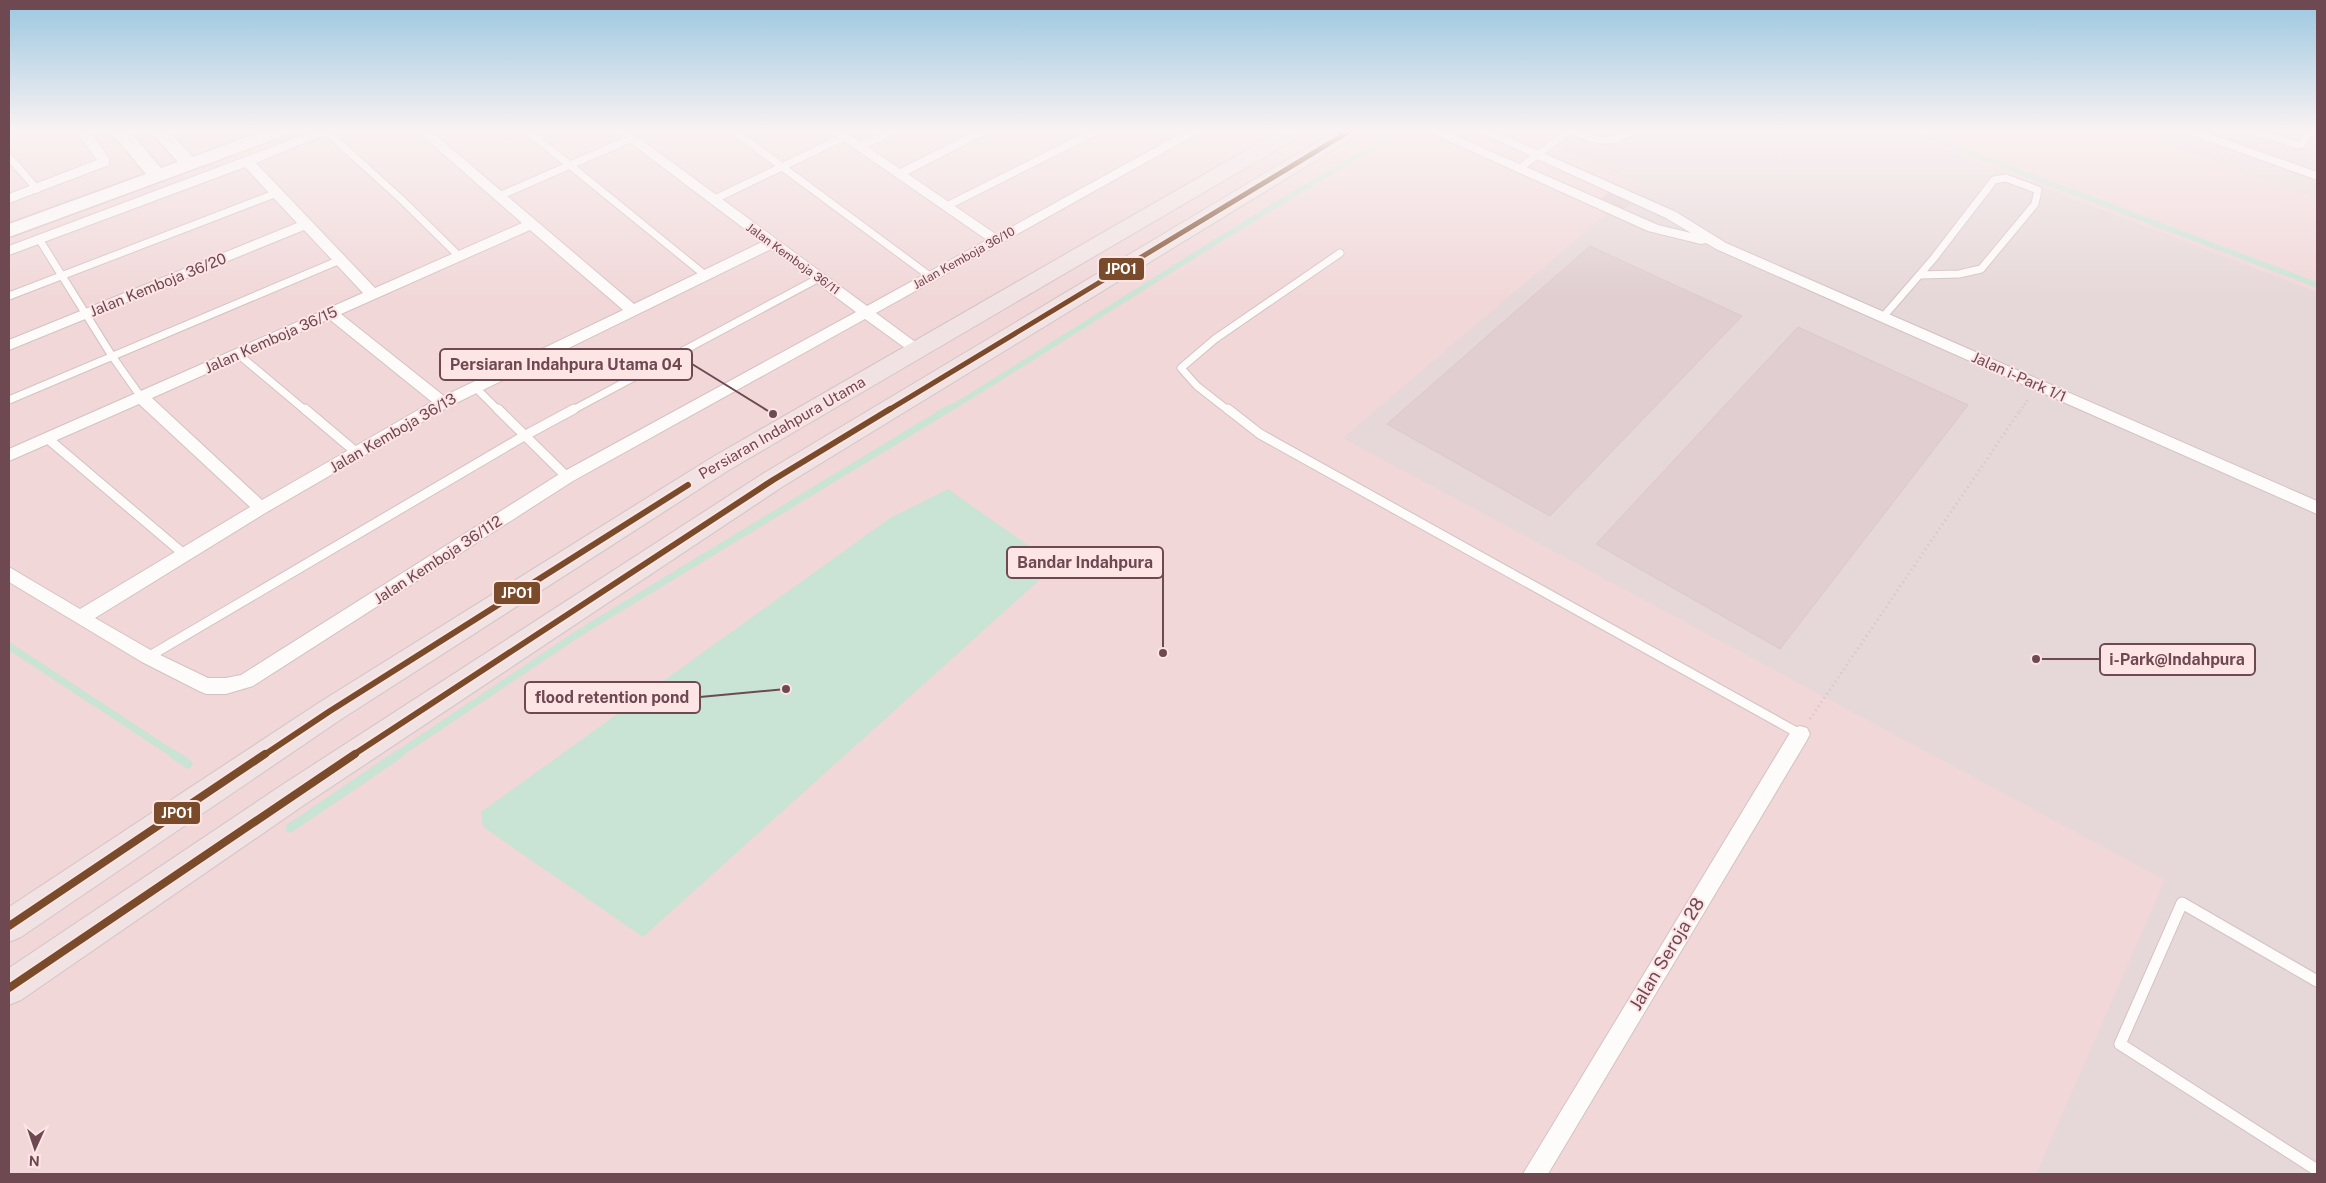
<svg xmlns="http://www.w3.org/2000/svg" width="2326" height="1183" font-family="'Public Sans',sans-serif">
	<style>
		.residential { fill: #f1d7d8 }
		.industrial { fill: #e6d7d8 }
		.water { fill: #c9e3d5 }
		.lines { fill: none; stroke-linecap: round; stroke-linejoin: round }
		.stream-far2 { stroke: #c9e3d5; stroke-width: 5.5 }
		.stream-far1 { stroke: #c9e3d5; stroke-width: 7 }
		.stream { stroke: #c9e3d5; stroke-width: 9 }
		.building { fill: #e0ced0; stroke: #ddc8cb }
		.lane-far2-casing { stroke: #d3c2c3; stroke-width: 9 }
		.lane-far1-casing { stroke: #d3c2c3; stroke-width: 11 }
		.lane-casing { stroke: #d3c2c3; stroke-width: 13 }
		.street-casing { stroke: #d3c2c3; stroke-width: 2 }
		.secondary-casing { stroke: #d4c2c4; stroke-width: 3 }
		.primary-casing { stroke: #d3c3c6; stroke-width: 2 }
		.path-far1 { stroke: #d3c5c9; stroke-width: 2.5; stroke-dasharray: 1 3; stroke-linecap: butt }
		.path { stroke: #d3c5c9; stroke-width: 3; stroke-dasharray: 1 4; stroke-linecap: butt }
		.lane-far2 { stroke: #fefbfb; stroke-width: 7 }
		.lane-far1 { stroke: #fefbfb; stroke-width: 9 }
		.lane { stroke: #fefbfb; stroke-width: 11 }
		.street { fill: #fefbfb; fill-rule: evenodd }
		.secondary { fill: #fefbfb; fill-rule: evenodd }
		.primary { fill: #f1e3e3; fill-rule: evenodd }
		.bus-1-far2-casing { stroke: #fee5e5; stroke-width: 8 }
		.bus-1-far1-casing { stroke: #fee5e5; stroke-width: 10 }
		.bus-1-casing { stroke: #fee5e5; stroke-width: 11 }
		.bus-1-far2 { stroke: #7a4b2a; stroke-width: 5 }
		.bus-1-far1 { stroke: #7a4b2a; stroke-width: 6 }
		.bus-1 { stroke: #7a4b2a; stroke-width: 8 }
		.labels { text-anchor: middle; stroke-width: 4; stroke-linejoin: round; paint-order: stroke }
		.far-street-label { font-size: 12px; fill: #6f4952; stroke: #fee5e5 }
		.street-label { font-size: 15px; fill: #6f4952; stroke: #fee5e5 }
		.near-street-label { font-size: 18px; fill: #6f4952; stroke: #fee5e5 }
		.leader { fill: none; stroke: #6f4952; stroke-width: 2 }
		.callout-dot { fill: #6f4952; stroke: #fee5e5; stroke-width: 2 }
		.callout { fill: #fee5e5; stroke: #6f4952; stroke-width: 2 }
		.callout-label { font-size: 16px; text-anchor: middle; font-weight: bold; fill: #6f4952 }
		.line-badge { stroke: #fee5e5; stroke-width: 2 }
		.badge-label { font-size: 14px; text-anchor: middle; font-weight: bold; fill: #fff }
	</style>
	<rect width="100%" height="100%" fill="#f5e5e5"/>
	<!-- residential -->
	<polygon class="residential" points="2317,132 2317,1174 9,1174 9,133"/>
	<!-- industrial -->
	<g class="industrial">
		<polygon points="1525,132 1898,132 2317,292 2317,1174 2036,1174 2165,880 1343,438 1641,184"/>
		<polygon points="2131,132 2317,132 2317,198"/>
	</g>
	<!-- water -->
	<polygon class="water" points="948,489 1056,565 643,937 483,827 481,812 890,518"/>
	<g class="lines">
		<!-- stream-far2 -->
		<g class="stream-far2">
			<polyline points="1915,132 2317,285"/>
			<path d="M946 411C1092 322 1234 226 1383 142"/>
		</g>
		<!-- stream-far1 -->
		<g class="stream-far1">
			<polyline points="9,646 175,755"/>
			<polyline points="397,755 579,633 948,409"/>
		</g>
		<!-- stream -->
		<g class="stream">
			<polyline points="173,754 188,764"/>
			<polyline points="290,828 399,754"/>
		</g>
	</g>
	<!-- building -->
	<g class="building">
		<polygon points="1608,193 1630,203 1624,208 1602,198"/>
		<polygon points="1590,246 1742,316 1550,516 1387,424"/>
		<polygon points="1798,327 1968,405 1780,649 1596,544"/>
	</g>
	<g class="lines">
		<defs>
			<g id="lane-far2">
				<polyline points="327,132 401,199 460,257"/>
				<polyline points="529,132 705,275"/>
				<polyline points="735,132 931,277"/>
				<path d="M1576 132C1595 141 1611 145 1630 132"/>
				<polyline points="2257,132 2298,145 2302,144 2309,132"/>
				<polyline points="859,147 890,132"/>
				<polyline points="9,157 37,189"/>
				<polyline points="1519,169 1567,132"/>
				<polyline points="499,196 630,139"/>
				<polyline points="713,200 844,137"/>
				<polyline points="947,206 1094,132"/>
				<polyline points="39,239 112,356 141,397"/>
				<polyline points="9,296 277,193"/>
				<polyline points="1883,317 1934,258 1994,180 2006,178 2038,190 2035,204 1981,269 1959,274 1920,275"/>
				<polyline points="238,354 306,411"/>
				<polyline points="475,387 499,411"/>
				<polyline points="9,400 340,260"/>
				<polyline points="571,411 819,278"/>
				<polyline points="1229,411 1197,386 1181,368 1215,339 1340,253"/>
			</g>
			<g id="lane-far1">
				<polyline points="305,409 357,453"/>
				<polyline points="498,409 567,477"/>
				<polyline points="1228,409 1260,434 1800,734"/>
				<polyline points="47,438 185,555"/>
				<polyline points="148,657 524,436 574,409"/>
			</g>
			<polyline id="lane" points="2317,981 2182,903 2120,1044 2317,1170"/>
			<g id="street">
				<polygon points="77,132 90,132 109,158 109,165 9,203 9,194 97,160"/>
				<path d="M312 132H331L256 163 375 288 522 223 418 132H432L634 304 762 242 616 132H631L867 306 987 240 831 132H846L900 169 973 132H990L908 174 997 235 1184 132H1200L876 313 922 347 924 350 922 353H912L865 319 573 481 253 686 226 694H206L199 691 142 662 9 582V567L80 609 250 507 139 404 9 461V449L363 293 304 230 9 350V340L297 223 245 167 9 255V246ZM530 230 623 310 444 396 341 314ZM771 249 856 312 561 473 241 675 226 678H208L154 652 95 618 267 512 448 407ZM329 319 432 402 262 500 152 398Z"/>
				<polygon points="1429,132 1447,132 1658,225 1691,233 1666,218 1479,132 1496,132 1676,212 1726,243 2317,501 2317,514 1716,249 1706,243 1701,244 1648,231"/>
				<polygon points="2184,132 2204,132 2317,172 2317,180"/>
				<polygon points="1800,726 1807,728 1810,734 1807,740 1548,1174 1523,1174 1793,728"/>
			</g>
			<polygon id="secondary" points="111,132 130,132 161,168 178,162 151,132 170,132 193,157 259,132 286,132 283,136 9,237 9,224 146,174"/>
			<g id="primary">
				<polygon points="1278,132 1302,132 1300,136 729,470 340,720 21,937 9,942 9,907 320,702 711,458"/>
				<polygon points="1334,132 1358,132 1356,136 782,487 304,805 21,1000 9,1005 9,968 282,785 764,473"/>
			</g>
		</defs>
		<!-- lane-far2 casing -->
		<use href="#lane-far2" class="lane-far2-casing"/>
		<!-- lane-far1 casing -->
		<use href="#lane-far1" class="lane-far1-casing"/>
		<!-- lane casing -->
		<use href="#lane" class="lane-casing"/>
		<!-- street casing -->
		<use href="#street" class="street-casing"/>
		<!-- secondary casing -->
		<use href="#secondary" class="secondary-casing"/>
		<!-- primary casing -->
		<use href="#primary" class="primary-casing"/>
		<!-- path-far1 -->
		<polyline class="path-far1" points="2020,411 2029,398"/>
		<!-- path -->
		<polyline class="path" points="1810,719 2021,409"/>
		<!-- lane-far2 -->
		<use href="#lane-far2" class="lane-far2"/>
		<!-- lane-far1 -->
		<use href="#lane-far1" class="lane-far1"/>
		<!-- lane -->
		<use href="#lane" class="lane"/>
		<!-- street -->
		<use href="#street" class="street"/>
		<!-- secondary -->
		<use href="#secondary" class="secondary"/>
		<!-- primary -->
		<use href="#primary" class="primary"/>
		<defs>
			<polyline id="bus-1-far2" points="887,411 1348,132"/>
			<g id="bus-1-far1">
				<polyline points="264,755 330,711 688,485"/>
				<polyline points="353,755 773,480 890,409"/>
			</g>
			<g id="bus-1">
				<polyline points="9,926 265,754"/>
				<polyline points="9,988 355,754"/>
			</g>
		</defs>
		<!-- bus-1-far2 casing -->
		<use href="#bus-1-far2" class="bus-1-far2-casing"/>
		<!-- bus-1-far1 casing -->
		<use href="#bus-1-far1" class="bus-1-far1-casing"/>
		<!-- bus-1 casing -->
		<use href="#bus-1" class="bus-1-casing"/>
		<!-- bus-1-far2 -->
		<use href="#bus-1-far2" class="bus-1-far2"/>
		<!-- bus-1-far1 -->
		<use href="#bus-1-far1" class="bus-1-far1"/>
		<!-- bus-1 -->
		<use href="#bus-1" class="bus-1"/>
	</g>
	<!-- sky -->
	<linearGradient id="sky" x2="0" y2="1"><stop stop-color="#9bc7e0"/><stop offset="0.44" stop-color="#faf3f3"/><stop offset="1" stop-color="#faf3f3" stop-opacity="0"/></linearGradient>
	<rect width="2326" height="298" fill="url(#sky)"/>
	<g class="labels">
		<!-- far-street labels -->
		<g class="far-street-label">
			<text transform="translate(964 258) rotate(-29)" y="4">Jalan Kemboja 36/10</text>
			<text transform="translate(793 259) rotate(36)" y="4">Jalan Kemboja 36/11</text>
		</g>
		<!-- street labels -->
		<g class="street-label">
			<text transform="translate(158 285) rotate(-22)" y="5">Jalan Kemboja 36/20</text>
			<text transform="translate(271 340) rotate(-24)" y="5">Jalan Kemboja 36/15</text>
			<text transform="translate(2019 377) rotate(24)" y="5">Jalan i-Park 1/1</text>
			<text transform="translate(782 428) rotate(-30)" y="5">Persiaran Indahpura Utama</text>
			<text transform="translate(393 433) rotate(-30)" y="5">Jalan Kemboja 36/13</text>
			<text transform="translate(438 560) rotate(-33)" y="5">Jalan Kemboja 36/112</text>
		</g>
		<!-- near-street labels -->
		<g class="near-street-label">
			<text transform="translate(1667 954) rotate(-59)" y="6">Jalan Seroja 28</text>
		</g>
	</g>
	<!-- callouts -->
	<path class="leader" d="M773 414L692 364M1163 653L1163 563M2036 659L2100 659M786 689L700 697"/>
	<g class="callout-dot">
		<circle cx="773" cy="414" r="5"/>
		<circle cx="1163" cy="653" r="5"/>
		<circle cx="2036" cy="659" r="5"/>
		<circle cx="786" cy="689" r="5"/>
	</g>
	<g class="callout">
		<rect x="440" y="349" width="252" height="31" rx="5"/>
		<rect x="1007" y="547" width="156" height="31" rx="5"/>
		<rect x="2100" y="644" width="155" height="31" rx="5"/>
		<rect x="525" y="682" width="175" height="31" rx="5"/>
	</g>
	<g class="callout-label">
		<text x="566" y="370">Persiaran Indahpura Utama 04</text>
		<text x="1085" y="568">Bandar Indahpura</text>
		<text x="2177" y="665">i-Park@Indahpura</text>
		<text x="612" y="703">flood retention pond</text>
	</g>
	<g class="line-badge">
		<rect x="1098" y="257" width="47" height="24" rx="5" fill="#7a4b2a"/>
		<rect x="493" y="581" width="48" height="24" rx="5" fill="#7a4b2a"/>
		<rect x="153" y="801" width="48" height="24" rx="5" fill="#7a4b2a"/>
	</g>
	<g class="badge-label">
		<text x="1121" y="274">JPO1</text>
		<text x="517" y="598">JPO1</text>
		<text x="177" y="818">JPO1</text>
	</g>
	<!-- border -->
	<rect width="2326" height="1183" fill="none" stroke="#6f4952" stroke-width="20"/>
	<!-- north arrow -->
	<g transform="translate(35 1148) rotate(183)" stroke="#fee5e5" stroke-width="4" paint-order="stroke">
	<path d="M0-4L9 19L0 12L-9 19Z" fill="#6f4952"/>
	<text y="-8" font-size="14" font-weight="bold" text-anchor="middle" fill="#6f4952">N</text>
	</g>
</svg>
